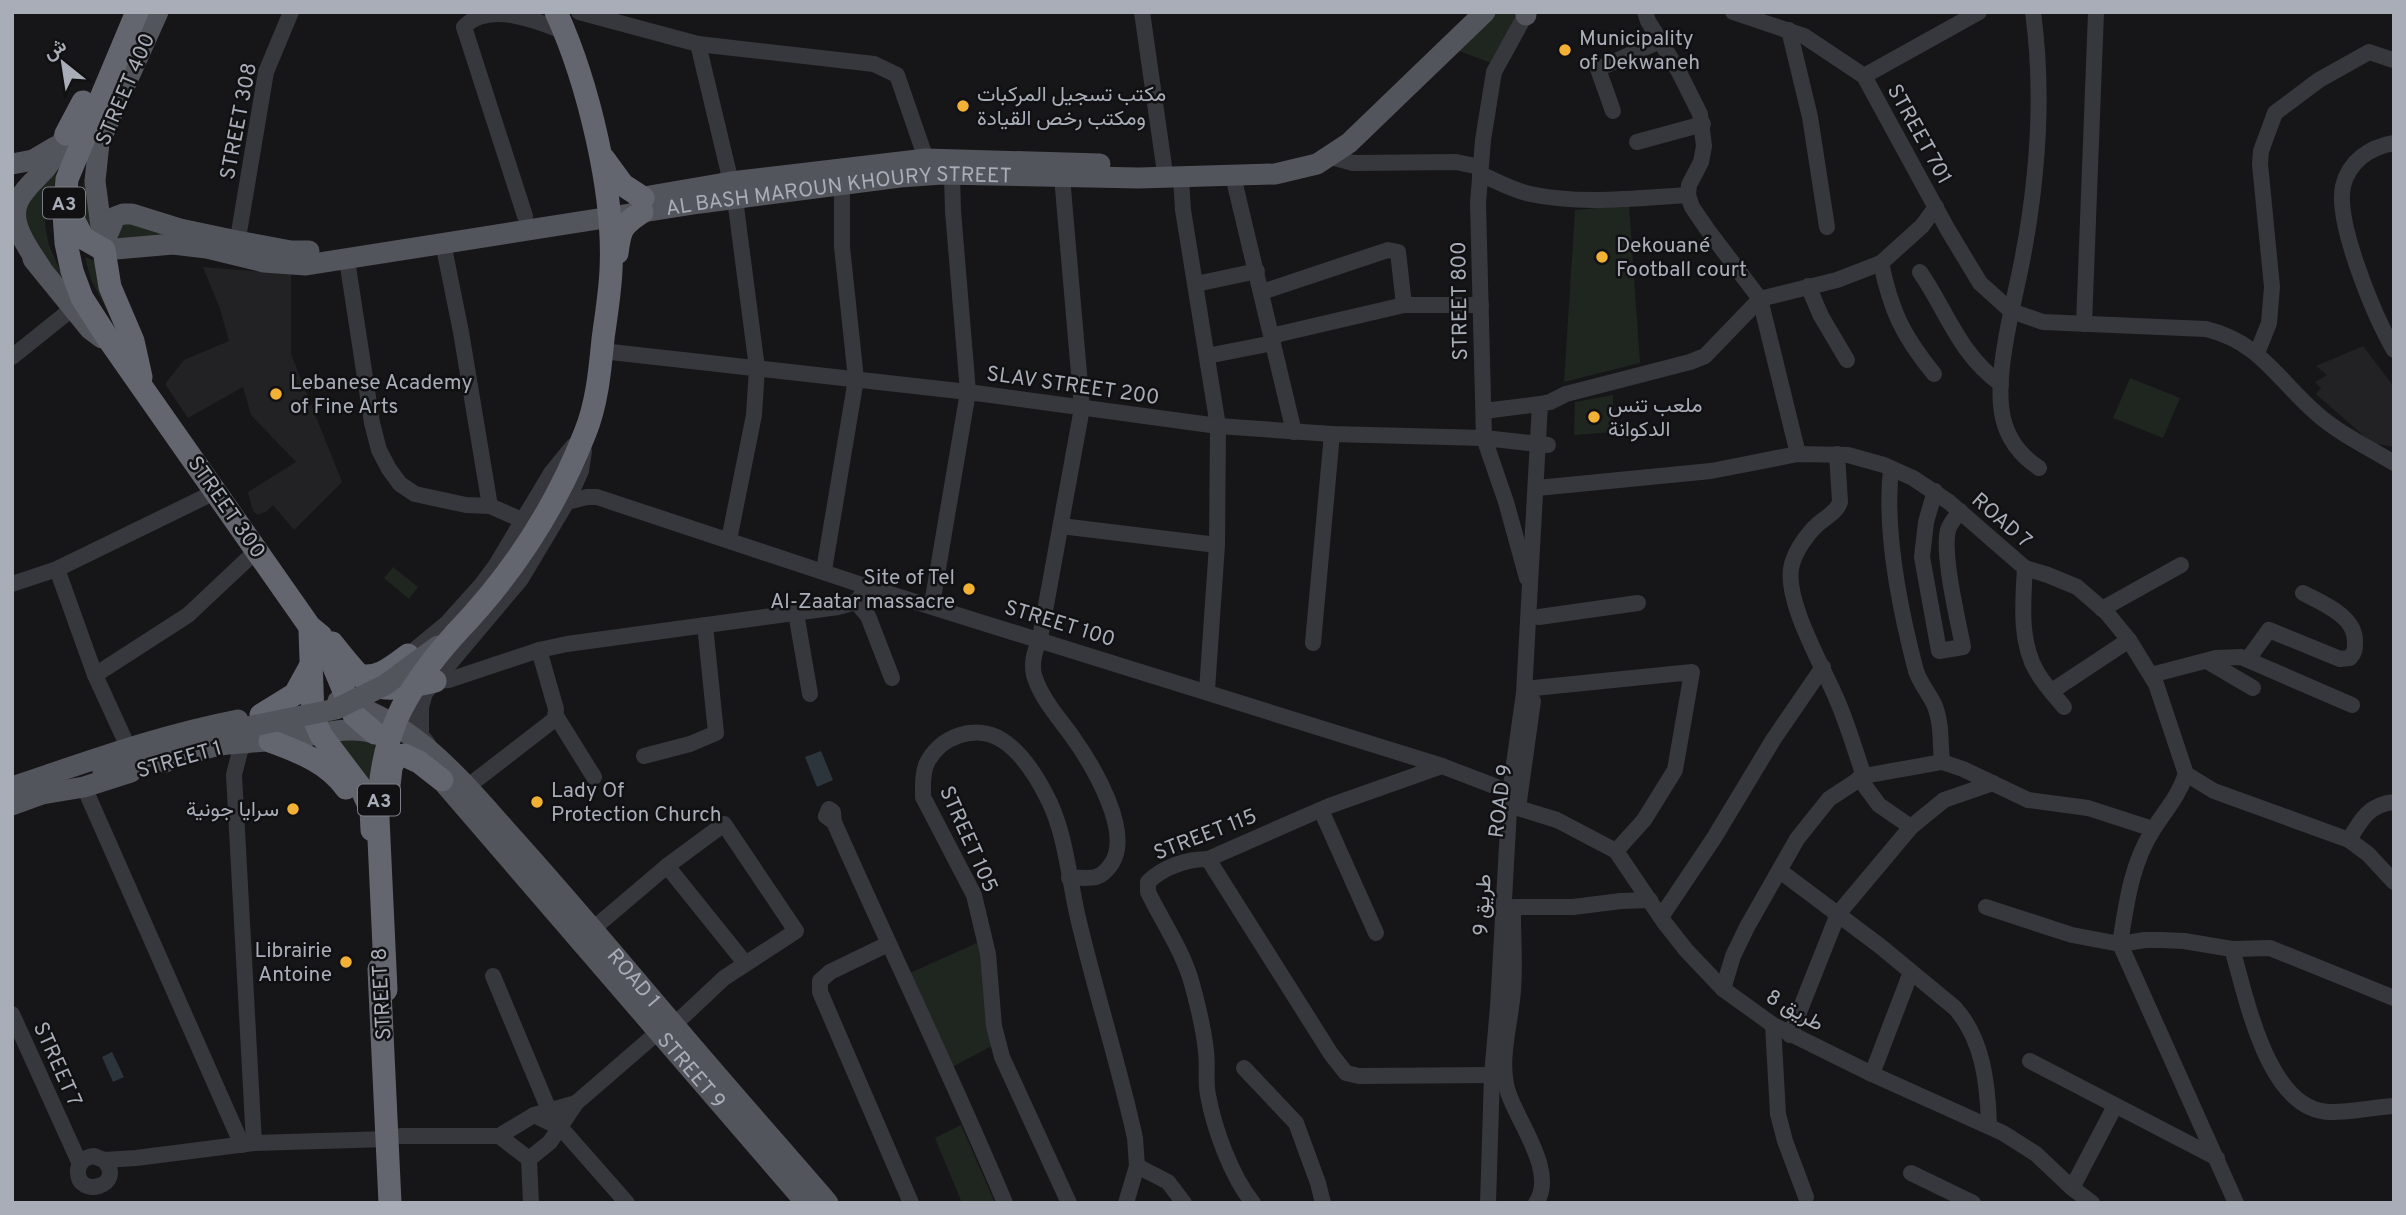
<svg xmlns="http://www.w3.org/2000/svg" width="2406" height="1215" font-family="Overpass,Vazirmatn,sans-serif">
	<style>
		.built { fill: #222225 }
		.green { fill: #1e261f }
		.water { fill: #2c353c }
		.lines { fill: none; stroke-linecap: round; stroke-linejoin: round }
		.minor { stroke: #37383d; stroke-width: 16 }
		.major { stroke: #53555c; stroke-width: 21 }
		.highway { stroke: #63666e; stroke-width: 23 }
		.major-bridge { stroke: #53555c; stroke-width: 21 }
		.highway-bridge { stroke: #63666e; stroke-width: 23 }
		.poi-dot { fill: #f2b134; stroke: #111113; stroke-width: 2.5 }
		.labels { text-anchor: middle; stroke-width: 5; stroke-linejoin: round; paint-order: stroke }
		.shield { fill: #111113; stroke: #7b7e86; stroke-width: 2 }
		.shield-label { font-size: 19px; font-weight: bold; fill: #a8adb8 }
		.poi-label { font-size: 21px; fill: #a8adb8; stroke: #111113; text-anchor: start }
		.street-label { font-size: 21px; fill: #a8adb8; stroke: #111113 }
	</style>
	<rect width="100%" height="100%" fill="#161618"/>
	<!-- built -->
	<g class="built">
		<polygon points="203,267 291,274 291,354 342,482 294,530 273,505 267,511 258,515 253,511 248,492 296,462 251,415 243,387 188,418 165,384 184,360 229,341 220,309"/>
		<polygon points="2363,346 2394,387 2394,447 2372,443 2316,394 2321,388 2315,382 2327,375 2316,366"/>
	</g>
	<!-- green -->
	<g class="green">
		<polygon points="1495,12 1519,12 1494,64 1459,51"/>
		<polygon points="93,150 98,245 79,216 82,189"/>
		<polygon points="57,163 51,213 45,221 46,231 49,245 74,303 27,234 23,202"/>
		<polygon points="1629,205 1640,363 1564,382 1575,210"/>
		<polygon points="120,221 214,246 117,239"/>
		<polygon points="85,257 100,263 109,314 91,280"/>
		<polygon points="2130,378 2180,398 2163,438 2113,418"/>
		<polygon points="1613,395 1614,432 1574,435 1575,402"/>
		<polygon points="393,567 418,587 409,599 384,578"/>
		<polygon points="349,736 385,746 377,781 363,786 331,737"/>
		<polygon points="979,942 992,1046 952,1067 910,973"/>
		<polygon points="961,1125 995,1203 962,1203 935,1138"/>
	</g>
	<!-- water -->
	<g class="water">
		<polygon points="821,751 833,780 817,787 805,757"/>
		<polygon points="112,1052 124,1077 113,1082 102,1057"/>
	</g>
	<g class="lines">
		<!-- minor -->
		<g class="minor">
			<polyline points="579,12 698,44 874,64 897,75 926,159"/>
			<polyline points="1142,12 1164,166"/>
			<polyline points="1645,12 1648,21 1679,72 1700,114 1704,146 1701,162 1689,185 1688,195 1692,207 1707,229 1760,299 1798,454"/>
			<path d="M1733 12 1804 36 1864 76 1948 230 1980 283 2011 311 2043 322 2206 329C2260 342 2277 379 2316 413 2338 433 2368 447 2394 463"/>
			<path d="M2033 12C2044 93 2038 176 2023 256 2015 300 1993 375 2003 418 2008 440 2021 456 2039 468"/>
			<polyline points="1789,30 1810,117 1827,227"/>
			<polyline points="698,44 735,199 757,368 754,415 729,540"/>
			<polyline points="1864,76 1979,12"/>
			<polyline points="1613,111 1598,69 1660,41"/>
			<polyline points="1637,142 1703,124"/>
			<path d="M2394 143C2370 147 2349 161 2343 186 2335 223 2375 317 2394 350"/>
			<polyline points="1331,157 1353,163 1456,162 1480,167"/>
			<path d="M1480 174C1497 181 1512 190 1530 194 1581 205 1637 198 1688 195"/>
			<polyline points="1233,176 1294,432"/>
			<path d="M1062 177 1082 408 1040 638C1035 651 1031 662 1034 675 1041 699 1060 719 1074 739 1093 766 1132 831 1112 863 1108 869 1103 875 1096 877 1088 879 1077 877 1069 878"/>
			<polyline points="1181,178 1183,210 1218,426 1217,545 1207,690"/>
			<path d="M525 216 464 27C488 1 536 20 565 32"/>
			<polyline points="443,243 461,332 490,506"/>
			<polyline points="236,250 266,72 291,12"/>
			<polyline points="347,260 372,423 379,450 389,469 400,484 415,494 466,505 490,506 522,520"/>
			<path d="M1881 263C1891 311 1903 336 1934 374"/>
			<path d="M1920 272C1948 313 1959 354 2001 384"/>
			<polyline points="1196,284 1257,271"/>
			<polyline points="1808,286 1821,316 1847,360"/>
			<polyline points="1262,292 1388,250 1398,252 1404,305"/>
			<polyline points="2084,324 2096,12"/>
			<polyline points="1271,336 1404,305 1481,305"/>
			<polyline points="602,351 968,392 1218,426 1332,434 1484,438 1548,445"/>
			<polyline points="2257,353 2269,323 2272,287 2260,164 2261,151 2275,113 2319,80 2369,52 2393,60"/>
			<polyline points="1207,356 1273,343"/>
			<polyline points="12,357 73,308"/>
			<polyline points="1484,411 1540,404"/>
			<path d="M1837 454 1840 502C1837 512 1826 517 1818 524 1807 534 1796 550 1792 564 1782 598 1824 668 1837 700 1848 725 1855 751 1864 776"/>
			<path d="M1891 469C1884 531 1900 610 1916 671 1920 683 1928 692 1934 704 1942 722 1940 743 1942 762"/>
			<polyline points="1537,488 1711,471 1798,454 1848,455 1884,465 1913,478 1949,502 2025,568 2048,575 2077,587 2106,612 2129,640 2156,684 2186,774 2214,791 2349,840 2368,854 2394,882"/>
			<path d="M1935 491 1926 522 1922 557 1939 651 1963 647C1958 620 1942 555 1948 530 1950 523 1956 517 1960 511"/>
			<polyline points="567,502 587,497 597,497 868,587 1442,766 1510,792"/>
			<polyline points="1061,526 1217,545"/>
			<path d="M2025 568C2023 602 2019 642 2037 672 2044 684 2055 696 2064 707"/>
			<polyline points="57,569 95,675 128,747"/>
			<polyline points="824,570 856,379 842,247 842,184"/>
			<polyline points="1527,578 1506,502 1484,438 1478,203 1483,140 1494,72 1527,12"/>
			<polyline points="12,584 57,569 217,491"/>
			<polyline points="856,602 868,616 892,678"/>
			<polyline points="932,604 968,392 953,211 952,174"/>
			<polyline points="2102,609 2181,565"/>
			<polyline points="796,613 810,694"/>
			<polyline points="1539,617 1638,603"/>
			<polyline points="1313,643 1332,434"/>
			<polyline points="406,657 446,624 482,584 496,565 551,473 573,446"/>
			<path d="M2248 659 2269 630 2340 659 2350 658C2355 652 2355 649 2355 642 2356 616 2322 603 2303 593"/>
			<polyline points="2207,661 2253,688"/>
			<polyline points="95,675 188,615 257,550"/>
			<polyline points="2151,675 2216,658 2241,657 2352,705"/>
			<polyline points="435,681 449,680 539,650 567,644 838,607 856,602 868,587"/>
			<polyline points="1534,688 1692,672 1675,770 1644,820 1616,851"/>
			<polyline points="2052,691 2129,640"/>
			<polyline points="401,701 413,724 428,744"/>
			<polyline points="556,716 594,777"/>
			<polyline points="421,733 421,707 425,693 521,579 567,502 581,471 584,451"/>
			<polyline points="246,744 240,751 234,775 254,1143"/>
			<polyline points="644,756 690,744 716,733 705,625"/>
			<polyline points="1859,778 1879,805 1911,827"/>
			<polyline points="84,787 242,1145"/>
			<polyline points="467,787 555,719 556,709 539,650"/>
			<polyline points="1519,801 1533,701"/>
			<polyline points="1518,808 1557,820 1616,851 1664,922 1686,950 1723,989 1773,1025 1872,1074 2003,1133 2036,1154 2072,1188 2092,1203"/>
			<polyline points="1321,810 1376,933"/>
			<path d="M834 822 826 816 829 809 833 812 834 822C890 949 951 1074 1005 1203"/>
			<path d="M2349 840C2360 821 2369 804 2394 802"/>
			<polyline points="1208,859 1331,1054 1346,1073 1359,1076 1492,1075"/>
			<polyline points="667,866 745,963"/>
			<path d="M1780 871 1880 946 1955 1008C1983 1039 1988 1085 1989 1126"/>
			<polyline points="1513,907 1573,907 1621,901 1650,900"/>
			<polyline points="1986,907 2072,935 2120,944 2145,940 2161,940 2184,941 2232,949 2270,948 2394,998"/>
			<path d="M1513 914C1513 939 1515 965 1513 990 1511 1022 1498 1060 1508 1092 1518 1123 1557 1172 1536 1203"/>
			<polyline points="1661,917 1714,838 1773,740 1823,667"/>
			<polyline points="594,928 667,866 724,824 796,931 724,978 674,1025"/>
			<polyline points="888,944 830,972 820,981 820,992 911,1203"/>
			<polyline points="2120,944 2236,1203"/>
			<path d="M2120 944C2126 906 2131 864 2153 830 2166 809 2177 799 2186 774"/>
			<path d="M2232 949C2246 995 2267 1110 2329 1112 2350 1113 2373 1107 2394 1106"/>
			<polyline points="493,976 549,1110"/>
			<polyline points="1723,989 1733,956 1747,927 1797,839 1829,799 1864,776 1942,762 1963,769 2028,800 2088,808 2153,829"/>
			<polyline points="12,1014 80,1164"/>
			<polyline points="1773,1025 1778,1114 1785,1141 1806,1197"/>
			<polyline points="1790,1035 1838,914 1911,827 1944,800 1993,783"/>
			<polyline points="2030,1061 2217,1158"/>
			<polyline points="1244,1068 1296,1123 1318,1183 1323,1203"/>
			<polyline points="1872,1074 1911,972"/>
			<polyline points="534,1115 561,1128 627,1203"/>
			<polyline points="401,1136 499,1136 534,1115 576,1103"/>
			<polyline points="499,1136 529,1159 550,1142 576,1103 657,1033"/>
			<polyline points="529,1159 531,1203"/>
			<path d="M104 1160C127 1186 76 1200 78 1170 79 1161 86 1157 94 1156L104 1160 136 1158 254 1143 388 1139"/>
			<polyline points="1137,1166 1168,1182 1184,1203"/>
			<polyline points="1911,1173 1973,1203"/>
			<polyline points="2072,1188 2115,1106"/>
			<path d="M1069 1203 1002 1057 994 1026 988 954 974 895 923 797C923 786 922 776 926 765 938 737 975 723 1002 740 1024 754 1039 780 1050 803 1067 840 1069 882 1079 922 1096 994 1119 1065 1135 1138L1137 1166 1126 1203"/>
			<path d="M1253 1203C1231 1176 1214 1128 1208 1095 1205 1080 1208 1066 1206 1052 1204 1029 1198 1006 1192 984 1183 951 1163 923 1148 892V882C1163 867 1187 859 1208 859L1329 806 1442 766"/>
			<polyline points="1488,1203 1492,1075 1498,1007 1510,792 1524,693 1540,404 1550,402 1566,394 1690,362 1705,356 1760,299 1837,280 1881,263 1922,226 1936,207"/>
		</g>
		<!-- major -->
		<g class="major">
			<path id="s1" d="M158 12 99 143 95 181 104 250 173 244 207 248 264 262 306 265 700 203 900 177 942 174 1139 178 1275 174 1317 164 1349 143 1485 12"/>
			<polyline points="1526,15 1526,12"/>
			<polyline points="12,164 33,160 55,147"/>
			<polyline points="638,198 731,182 926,159 1100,164"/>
			<polyline points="104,243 115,217 123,214 132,214 180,229 237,241 291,251 309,251"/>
			<polyline points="33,259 90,329 102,338"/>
			<path d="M41 268C34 257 26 246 21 235 5 202 27 189 46 168 54 158 60 147 66 134"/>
			<path id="s2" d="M338 701C418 720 469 790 522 848 574 906 624 966 675 1026 725 1085 777 1144 828 1203"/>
			<path d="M165 762C185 755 207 746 228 744 250 742 272 741 294 738 323 734 351 724 380 735"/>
			<path id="s3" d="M437 775 806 1203"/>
			<path d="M12 787C87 762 160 735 238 720"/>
			<polyline points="42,794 84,787 131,772"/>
			<polyline points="12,805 56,789"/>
		</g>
		<!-- highway -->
		<g class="highway">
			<polyline points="137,12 67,179 64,214 66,243 72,271 82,298 109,340 310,627 321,636 354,715 375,733"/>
			<polyline points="66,134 83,102"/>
			<polyline points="604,159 623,185 643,198"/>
			<polyline points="68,209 83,238 104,250 110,287 133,341 141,377"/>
			<path d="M617 253C620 229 622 225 642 212"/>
			<polyline points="310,630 313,717 321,735 361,788 371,810 372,830"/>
			<path d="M456 633C511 576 556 507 585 433 597 404 600 370 603 339 606 316 610 293 611 270 615 193 588 82 556 12"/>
			<path d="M332 643C371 692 373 695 435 681"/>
			<path d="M358 675C378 680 393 666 408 655"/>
			<polyline points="261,715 295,694 311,665"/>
			<path d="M270 741C299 752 328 762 346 788"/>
			<polyline points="389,786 391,768 395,758 404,755 419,762 442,780"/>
			<polyline points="379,969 390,1203"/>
		</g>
		<!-- major-bridge -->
		<polyline class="major-bridge" points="103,771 223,732 336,709 385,685 438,646"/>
		<!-- highway-bridge -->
		<path class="highway-bridge" d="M386 990 378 818C380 736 402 693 456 633"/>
	</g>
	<!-- markers -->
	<g class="poi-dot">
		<circle cx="1565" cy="50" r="7"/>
		<circle cx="963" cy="106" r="7"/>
		<circle cx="1602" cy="257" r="7"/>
		<circle cx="276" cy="394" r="7"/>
		<circle cx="1594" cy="417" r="7"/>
		<circle cx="969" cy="589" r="7"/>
		<circle cx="537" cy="802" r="7"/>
		<circle cx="293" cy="809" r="7"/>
		<circle cx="346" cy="962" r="7"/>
	</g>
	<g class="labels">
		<!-- shield labels -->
		<g class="shield">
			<rect x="43" y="187.5" width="42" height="31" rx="5"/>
			<rect x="358" y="784.5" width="42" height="31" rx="5"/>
		</g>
		<g class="shield-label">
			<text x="64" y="210">A3</text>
			<text x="379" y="807">A3</text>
		</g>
		<!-- poi labels -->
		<g class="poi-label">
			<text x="1579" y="45">Municipality<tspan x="1579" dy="24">of Dekwaneh</tspan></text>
			<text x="977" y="101">مكتب تسجيل المركبات<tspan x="977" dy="24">ومكتب رخص القيادة</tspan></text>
			<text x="1616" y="252">Dekouané<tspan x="1616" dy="24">Football court</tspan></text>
			<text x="290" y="389">Lebanese Academy<tspan x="290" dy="24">of Fine Arts</tspan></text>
			<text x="1608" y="412">ملعب تنس<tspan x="1608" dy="24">الدكوانة</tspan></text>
			<text x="955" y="584" text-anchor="end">Site of Tel<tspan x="955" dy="24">Al-Zaatar massacre</tspan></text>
			<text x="551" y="797">Lady Of<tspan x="551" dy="24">Protection Church</tspan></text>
			<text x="279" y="816" text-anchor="end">سرايا جونية</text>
			<text x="332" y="957" text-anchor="end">Librairie<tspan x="332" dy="24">Antoine</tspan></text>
		</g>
		<!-- street labels -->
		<g class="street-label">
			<text transform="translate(125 89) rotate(-67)" y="7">STREET 400</text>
			<text transform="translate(238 121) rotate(-79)" y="7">STREET 308</text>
			<text transform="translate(1920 134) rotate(61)" y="7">STREET 701</text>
			<text dy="7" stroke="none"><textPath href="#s1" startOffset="994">AL BASH MAROUN KHOURY STREET</textPath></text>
			<text transform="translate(1459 301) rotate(-91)" y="7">STREET 800</text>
			<text transform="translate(1073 385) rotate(8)" y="7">SLAV STREET 200</text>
			<text transform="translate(227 507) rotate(55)" y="7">STREET 300</text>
			<text transform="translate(2002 520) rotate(41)" y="7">ROAD 7</text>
			<text transform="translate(1060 623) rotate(17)" y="7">STREET 100</text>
			<text transform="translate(179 759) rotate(-16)" y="7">STREET 1</text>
			<text transform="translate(1500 801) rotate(-83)" y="7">ROAD 9</text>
			<text transform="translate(1205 834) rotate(-21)" y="7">STREET 115</text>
			<text transform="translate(969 839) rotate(66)" y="7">STREET 105</text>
			<text transform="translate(1482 905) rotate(-87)" y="7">9 طريق</text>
			<text dy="7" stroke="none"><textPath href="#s2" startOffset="411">ROAD 1</textPath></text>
			<text transform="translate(381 994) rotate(-93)" y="7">STREET 8</text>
			<text transform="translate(1795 1010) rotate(30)" y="7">طريق 8</text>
			<text transform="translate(58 1064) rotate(66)" y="7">STREET 7</text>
			<text dy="7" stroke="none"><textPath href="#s3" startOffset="390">STREET 9</textPath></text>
		</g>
	</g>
	<!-- border -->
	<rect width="2406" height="1215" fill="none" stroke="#a8adb8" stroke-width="28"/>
	<!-- north arrow -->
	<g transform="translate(63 63) rotate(330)" stroke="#111113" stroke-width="5" paint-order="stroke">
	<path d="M0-5L12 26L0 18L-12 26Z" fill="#a8adb8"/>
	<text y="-10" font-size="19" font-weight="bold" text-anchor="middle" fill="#a8adb8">ش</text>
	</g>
</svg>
